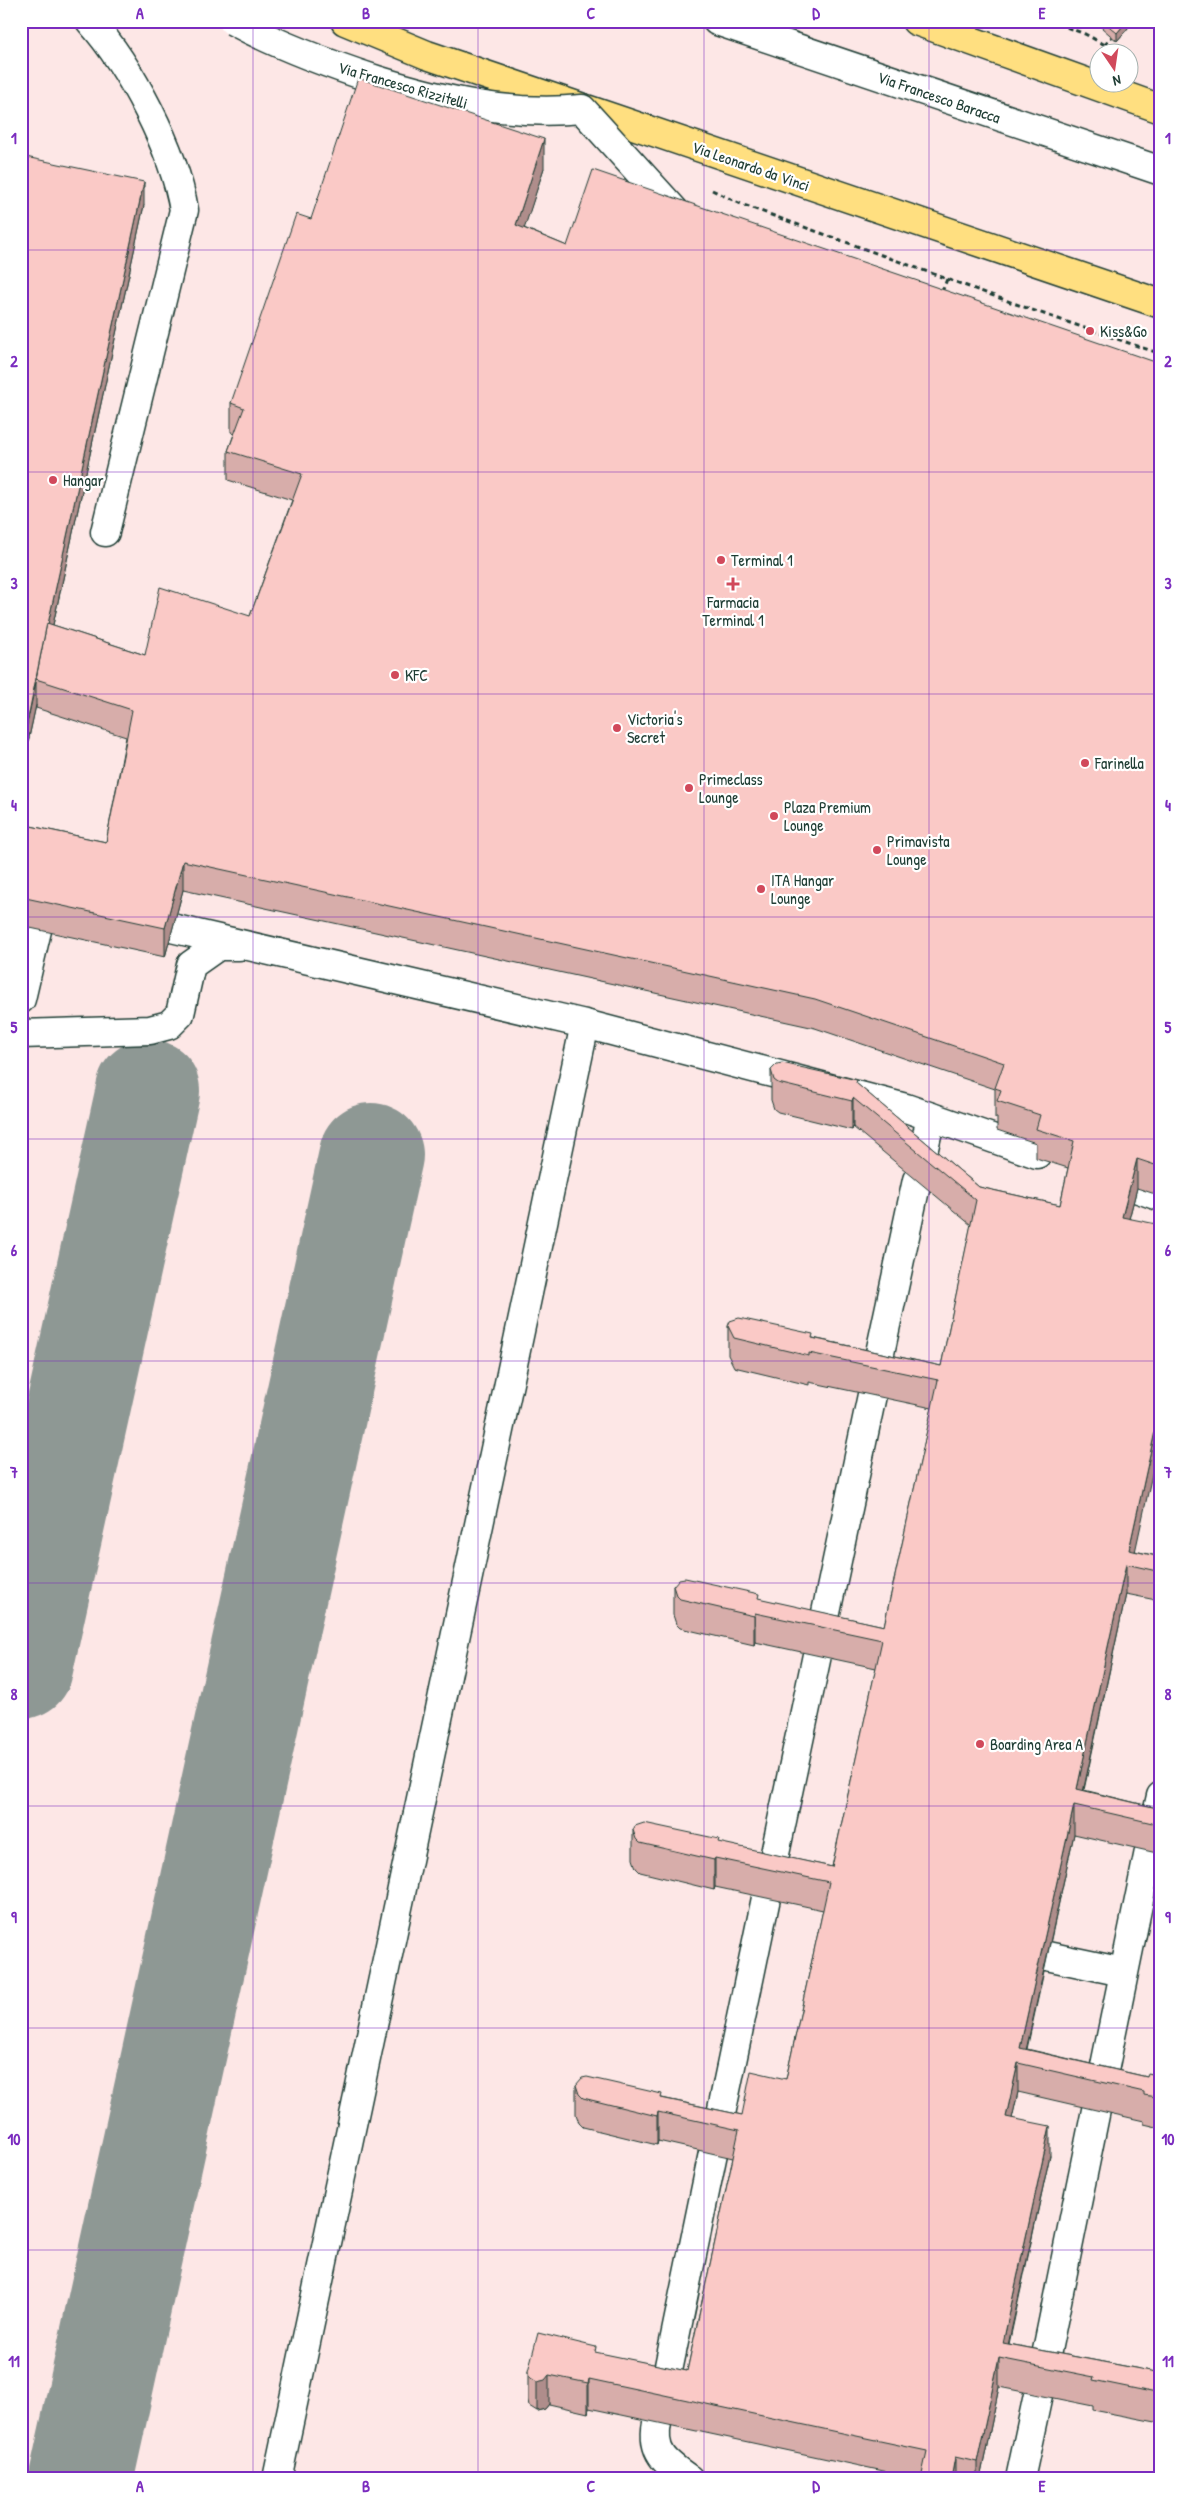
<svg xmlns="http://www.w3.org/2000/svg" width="1182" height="2500" font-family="'Patrick Hand',sans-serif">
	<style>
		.built { fill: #fde7e6; fill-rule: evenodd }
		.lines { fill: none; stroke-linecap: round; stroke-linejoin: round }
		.taxiway { stroke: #8e9894; stroke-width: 104 }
		.minor-casing { stroke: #1f3d34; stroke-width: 31 }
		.major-casing { stroke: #1f3d34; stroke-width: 31 }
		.path { stroke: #1f3d34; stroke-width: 3; stroke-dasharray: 5 4; stroke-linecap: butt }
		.minor { stroke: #fff; stroke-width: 28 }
		.major { stroke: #ffdf80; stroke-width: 28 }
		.minor-bridge-casing { stroke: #1f3d34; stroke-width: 31; stroke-linecap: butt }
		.minor-bridge { stroke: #fff; stroke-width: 28 }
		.wall { fill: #d7adaa; stroke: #1f3d34 }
		.shaded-wall { fill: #af8d8b; stroke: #1f3d34 }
		.building { fill: #fac9c6; stroke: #1f3d34 }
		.grid { fill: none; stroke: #7b2cbf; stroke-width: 1; stroke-opacity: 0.55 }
		.poi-dot { fill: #d1495b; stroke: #fff; stroke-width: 2 }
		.labels { text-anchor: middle; stroke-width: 4.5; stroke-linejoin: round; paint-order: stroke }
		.street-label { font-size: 16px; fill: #1f3d34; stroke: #fff }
		.poi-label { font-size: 16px; fill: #1f3d34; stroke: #fff; text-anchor: start }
		.neatline { fill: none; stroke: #7b2cbf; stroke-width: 2 }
		.grid-label { font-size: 16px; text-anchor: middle; font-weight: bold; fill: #7b2cbf }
	</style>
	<rect width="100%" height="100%" fill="#fef4f4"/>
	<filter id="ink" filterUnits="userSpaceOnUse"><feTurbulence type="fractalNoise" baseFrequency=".02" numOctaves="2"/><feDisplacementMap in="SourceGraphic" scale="10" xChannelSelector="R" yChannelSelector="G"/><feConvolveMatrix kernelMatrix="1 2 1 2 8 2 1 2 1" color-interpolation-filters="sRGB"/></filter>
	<g filter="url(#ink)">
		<!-- built -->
		<path class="built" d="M21 21H1161V2479H21ZM1100 52H1130V82H1100Z"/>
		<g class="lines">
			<!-- taxiway -->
			<g class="taxiway">
				<polyline points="21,1667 148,1091"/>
				<polyline points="81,2479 371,1155"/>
			</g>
			<defs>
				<g id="minor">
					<path d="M90 21C131 67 174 150 184 210L105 532"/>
					<polyline points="717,21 1161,171"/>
					<polyline points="137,920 585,1024 906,1108 1037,1154"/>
					<polyline points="21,999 44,900"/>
					<polyline points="21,1034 150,1030 169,1025 180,1014 191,965 218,946 239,946"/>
					<polyline points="920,1166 931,1117"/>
					<polyline points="1136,1188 1161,1197"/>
					<polyline points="874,1381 917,1180"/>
					<polyline points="820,1641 872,1395"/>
					<polyline points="1152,1836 1161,1796"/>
					<polyline points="769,1882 817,1655"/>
					<polyline points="1047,1956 1123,1972"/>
					<polyline points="1099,2095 1149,1851"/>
					<polyline points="716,2138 766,1898"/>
					<polyline points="1041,2380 1096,2110"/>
					<polyline points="663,2395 713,2153"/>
					<path d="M657 2423C651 2453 666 2463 689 2479"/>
					<polyline points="277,2479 585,1024"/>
					<polyline points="1020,2479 1038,2395"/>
				</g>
				<g id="major">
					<polyline points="345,21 427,55 1161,304"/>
					<polyline points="916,21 1161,109"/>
				</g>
			</defs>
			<!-- minor casing -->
			<use href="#minor" class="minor-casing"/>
			<!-- major casing -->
			<use href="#major" class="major-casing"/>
			<!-- path -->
			<g class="path">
				<polyline points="1050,21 1085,34 1118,52"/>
				<polyline points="1105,45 1114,34"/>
				<polyline points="1153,69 1161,67"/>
				<polyline points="712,190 741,204 1038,312 1161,354"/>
				<polyline points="942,292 947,279"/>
			</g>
			<!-- minor -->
			<use href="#minor" class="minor"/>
			<!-- major -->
			<use href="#major" class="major"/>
			<defs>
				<path id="minor-bridge" d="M233 21C279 46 328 64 377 80 445 101 510 116 582 109L682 219"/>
			</defs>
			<!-- minor-bridge casing -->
			<use href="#minor-bridge" class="minor-bridge-casing"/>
			<!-- minor-bridge -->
			<use href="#minor-bridge" class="minor-bridge"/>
		</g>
		<!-- wall -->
		<g class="wall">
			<polygon points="1094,21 1128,21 1128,28 1117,41"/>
			<polygon points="21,156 144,205 53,625 145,655 250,616 292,500 228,480 228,451 234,434 231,432 231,403 311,219 544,168 524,228 567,246 1161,364 1161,1196 1137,1188 1129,1219 1135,1551 1161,1557 1161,1601 1126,1594 1084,1790 1161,1809 1161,1854 1074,1834 1027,2049 1147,2077 1161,2076 1161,2128 1144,2124 1144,2121 1018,2092 1012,2118 1050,2155 1009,2344 1161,2373 1161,2423 1093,2410 1093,2406 999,2387 980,2479 921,2479 589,2408 588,2413 549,2404 545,2409 537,2411 529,2406 528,2400 528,2371 596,2353 687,2371 733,2158 658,2141 657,2145 583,2127 579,2123 576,2114 576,2085 662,2098 742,2115 786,2079 823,1910 715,1887 714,1890 640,1872 636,1868 633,1859 633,1830 719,1843 832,1867 876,1668 755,1642 754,1645 680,1628 676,1624 673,1615 673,1586 759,1599 884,1626 932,1408 809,1382 809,1385 734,1367 728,1355 728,1326 813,1338 941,1366 971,1225 853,1127 852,1130 778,1112 774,1109 771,1100 771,1070 857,1084 979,1187 1060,1205 1068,1168 1036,1158 1036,1143 997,1130 997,1118 995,1118 995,1089 815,1028 183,890 165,957 21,926 21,824 106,842 126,737 36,708 36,705 25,756 21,755"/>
		</g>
		<!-- shaded-wall -->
		<g class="shaded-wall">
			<polygon points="1127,21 1128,21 1128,28 1117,41 1117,33"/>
			<polygon points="544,139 544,168 516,254 516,225"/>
			<polygon points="144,182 144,205 41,680 36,679"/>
			<polygon points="36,682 36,705 25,756 25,733"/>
			<polygon points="183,861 183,890 165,957 165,928"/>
			<polygon points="853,1098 853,1127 852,1130 852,1101"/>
			<polygon points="1137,1159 1137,1188 1122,1246 1122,1217"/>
			<polygon points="1161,1404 1161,1433 1132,1566 1129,1550"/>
			<polygon points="1126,1564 1126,1594 1080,1806 1077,1789"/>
			<polygon points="755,1613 755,1642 754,1645 754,1616"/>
			<polygon points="1074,1805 1074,1834 1023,2064 1020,2048"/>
			<polygon points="715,1858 715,1887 714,1890 714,1860"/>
			<polygon points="1018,2063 1018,2092 1006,2146 1006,2117"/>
			<polygon points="658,2112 658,2141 657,2145 657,2116"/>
			<polygon points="1050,2126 1050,2155 1005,2359 1003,2343"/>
			<polygon points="999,2358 999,2387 980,2479 977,2479 977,2462"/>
			<polygon points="549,2375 549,2404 545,2409 537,2411 537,2382"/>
			<polygon points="589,2379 589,2408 588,2413 588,2383"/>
			<polygon points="955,2457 955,2479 951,2479"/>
		</g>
		<!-- building -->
		<g class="building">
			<polygon points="1103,21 1127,21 1117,33"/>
			<polygon points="358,78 544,139 516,225 567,246 593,170 1161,364 1161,1167 1137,1159 1122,1217 1161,1225 1161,1404 1129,1550 1161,1557 1161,1572 1126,1564 1077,1789 1161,1809 1161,1825 1074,1805 1020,2048 1147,2077 1148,2073 1161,2076 1161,2098 1144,2095 1144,2092 1018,2063 1006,2117 1050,2126 1003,2343 1161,2373 1161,2394 1093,2380 1094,2377 999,2358 977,2462 955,2457 951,2479 921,2479 927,2451 589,2379 588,2383 549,2375 545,2380 537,2382 529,2377 528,2371 538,2333 596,2347 595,2352 687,2371 739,2130 658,2112 657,2116 583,2098 579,2094 576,2085 582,2078 587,2077 662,2094 661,2098 742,2115 751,2071 786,2079 829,1882 715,1858 714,1860 640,1843 636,1839 633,1830 635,1826 644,1823 719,1839 718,1842 832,1867 882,1640 755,1613 754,1616 680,1599 676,1595 673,1586 679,1579 685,1578 759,1594 758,1598 884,1626 938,1380 809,1353 809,1356 734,1338 728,1326 730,1321 739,1318 813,1334 812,1338 941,1366 976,1200 853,1098 852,1101 778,1083 774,1080 771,1070 777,1064 782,1063 857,1080 856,1083 979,1187 1060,1205 1074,1141 1036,1129 1040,1115 997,1101 1001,1090 995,1088 1004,1063 815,999 183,861 165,928 21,897 21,824 106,842 132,710 36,679 47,623 145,655 160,587 250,616 302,474 228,451 244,408 231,403 296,214 311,219"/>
			<polygon points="21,156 144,182 48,624 47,623 25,733 21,732"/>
		</g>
	</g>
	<!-- grid -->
	<path class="grid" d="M253 21V2479M478 21V2479M704 21V2479M929 21V2479M21 250H1161M21 472H1161M21 694H1161M21 917H1161M21 1139H1161M21 1361H1161M21 1583H1161M21 1806H1161M21 2028H1161M21 2250H1161"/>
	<!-- markers -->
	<g class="poi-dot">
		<circle cx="1090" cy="331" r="5"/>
		<circle cx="53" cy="480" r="5"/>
		<circle cx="721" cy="560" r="5"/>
		<path d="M730.5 576.5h5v5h5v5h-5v5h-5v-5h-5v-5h5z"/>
		<circle cx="395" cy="675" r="5"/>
		<circle cx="617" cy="728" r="5"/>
		<circle cx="1085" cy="763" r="5"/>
		<circle cx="689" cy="788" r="5"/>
		<circle cx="774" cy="816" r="5"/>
		<circle cx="877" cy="850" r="5"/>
		<circle cx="761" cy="889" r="5"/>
		<circle cx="980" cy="1744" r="5"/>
	</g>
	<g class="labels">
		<!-- street labels -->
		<g class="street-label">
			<text transform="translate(403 85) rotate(16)" y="6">Via Francesco Rizzitelli</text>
			<text transform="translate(939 97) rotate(19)" y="6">Via Francesco Baracca</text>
			<text transform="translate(751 166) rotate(19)" y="6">Via Leonardo da Vinci</text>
		</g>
		<!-- poi labels -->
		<g class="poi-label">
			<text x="1100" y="337">Kiss&amp;Go</text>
			<text x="63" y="486">Hangar</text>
			<text x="731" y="566">Terminal 1</text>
			<text x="733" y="608" text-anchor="middle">Farmacia<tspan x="733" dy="18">Terminal 1</tspan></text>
			<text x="405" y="681">KFC</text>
			<text x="627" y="725">Victoria's<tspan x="627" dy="18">Secret</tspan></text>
			<text x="1095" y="769">Farinella</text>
			<text x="699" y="785">Primeclass<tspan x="699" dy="18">Lounge</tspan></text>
			<text x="784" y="813">Plaza Premium<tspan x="784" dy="18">Lounge</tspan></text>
			<text x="887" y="847">Primavista<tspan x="887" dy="18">Lounge</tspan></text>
			<text x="771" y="886">ITA Hangar<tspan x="771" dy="18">Lounge</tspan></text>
			<text x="990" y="1750">Boarding Area A</text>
		</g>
	</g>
	<!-- margin -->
	<rect width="1182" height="2500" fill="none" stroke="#fff" stroke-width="55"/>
	<!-- north arrow -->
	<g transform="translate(1114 68) rotate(167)"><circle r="24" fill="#ffffff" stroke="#a5b1ae"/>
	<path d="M0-4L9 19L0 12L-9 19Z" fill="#d1495b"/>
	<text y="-8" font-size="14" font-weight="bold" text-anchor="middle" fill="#1f3d34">N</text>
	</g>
	<rect x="28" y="28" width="1126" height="2444" class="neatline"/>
	<g class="grid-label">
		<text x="140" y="19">A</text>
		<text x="366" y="19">B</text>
		<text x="591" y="19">C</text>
		<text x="816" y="19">D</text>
		<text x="1042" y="19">E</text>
		<text x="14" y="144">1</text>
		<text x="1168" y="144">1</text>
		<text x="14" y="367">2</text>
		<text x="1168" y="367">2</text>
		<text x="14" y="589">3</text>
		<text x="1168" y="589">3</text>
		<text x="14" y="811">4</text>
		<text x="1168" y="811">4</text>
		<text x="14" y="1033">5</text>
		<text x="1168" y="1033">5</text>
		<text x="14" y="1256">6</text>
		<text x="1168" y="1256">6</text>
		<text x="14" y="1478">7</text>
		<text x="1168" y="1478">7</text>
		<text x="14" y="1700">8</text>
		<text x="1168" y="1700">8</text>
		<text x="14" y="1923">9</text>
		<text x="1168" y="1923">9</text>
		<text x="14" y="2145">10</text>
		<text x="1168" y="2145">10</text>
		<text x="14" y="2367">11</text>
		<text x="1168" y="2367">11</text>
		<text x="140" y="2492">A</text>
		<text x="366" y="2492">B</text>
		<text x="591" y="2492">C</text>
		<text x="816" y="2492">D</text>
		<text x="1042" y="2492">E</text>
	</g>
</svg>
